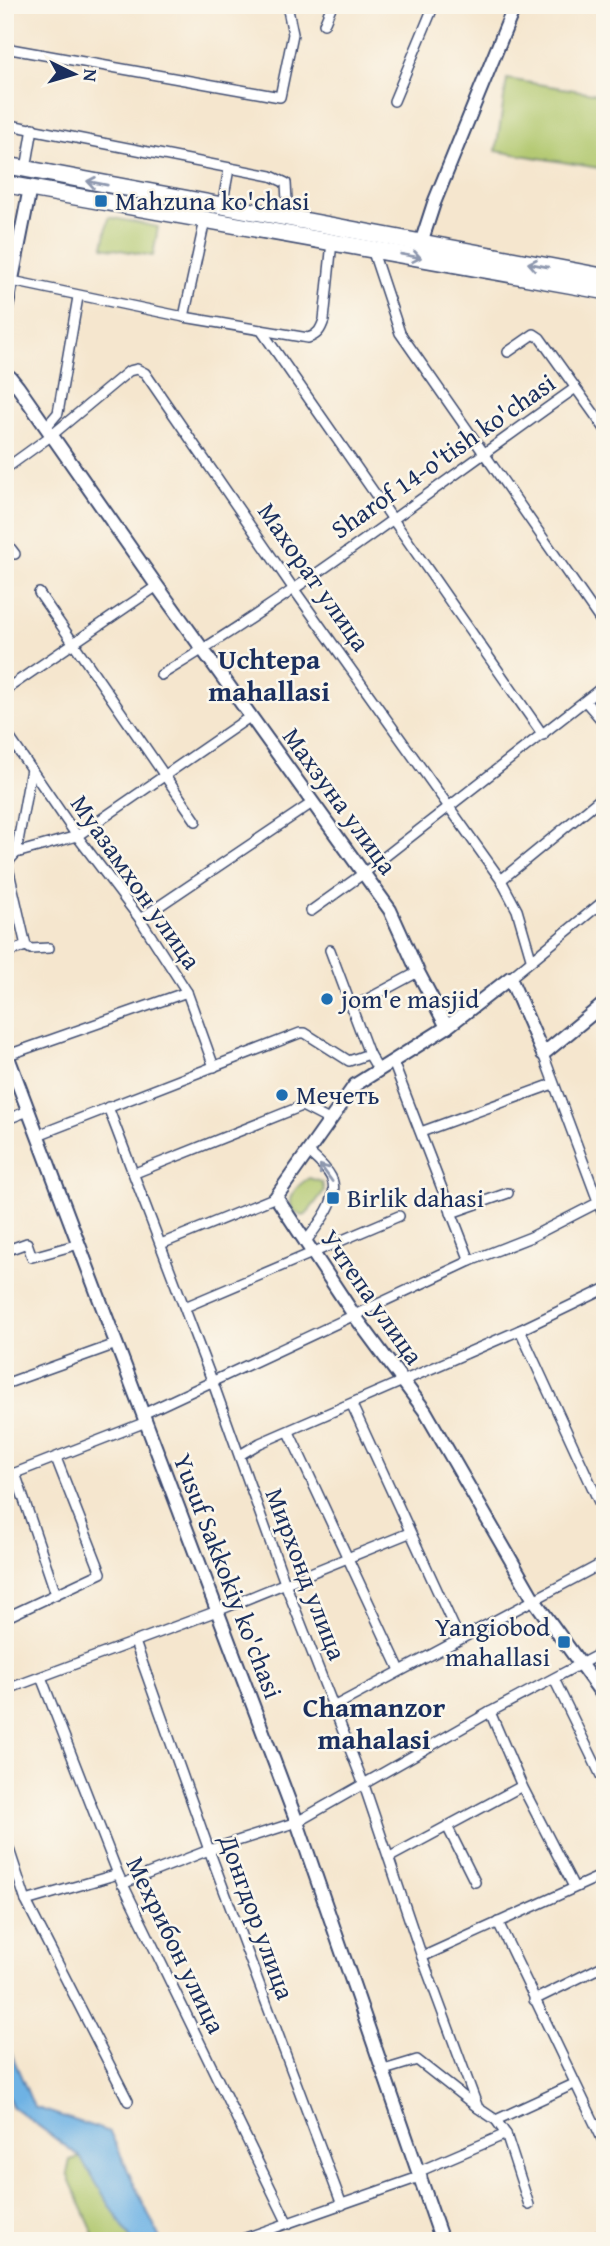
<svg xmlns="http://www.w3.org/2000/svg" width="610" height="2246" font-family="'Gentium Book Plus',serif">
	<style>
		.green { fill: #afc66b; stroke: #657a64; stroke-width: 2 }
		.water { fill: #6eb2e4; stroke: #4470a1; stroke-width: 2 }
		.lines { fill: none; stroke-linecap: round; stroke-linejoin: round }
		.street-casing { stroke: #3c4a6f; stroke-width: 12 }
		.secondary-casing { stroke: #3c4a6f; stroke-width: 16 }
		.highway-casing { stroke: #3c4a6f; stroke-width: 19 }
		.street { stroke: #fff; stroke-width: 9 }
		.secondary { stroke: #fff; stroke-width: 12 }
		.highway { stroke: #fff; stroke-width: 16 }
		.oneway { stroke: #8d97ae }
		.poi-dot { fill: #1f6fb2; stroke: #fbf7ec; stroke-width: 2.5 }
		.labels { text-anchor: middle; stroke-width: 5; stroke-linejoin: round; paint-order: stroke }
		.poi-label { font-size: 26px; fill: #1b2f5e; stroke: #fbf7ec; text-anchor: start }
		.street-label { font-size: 26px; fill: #1b2f5e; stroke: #fbf7ec }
		.neighbourhood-label { font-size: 28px; font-weight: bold; fill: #1b2f5e; stroke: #fbf7ec }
	</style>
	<rect width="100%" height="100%" fill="#fbf7ec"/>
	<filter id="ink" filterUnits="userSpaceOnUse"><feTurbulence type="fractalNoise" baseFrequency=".0143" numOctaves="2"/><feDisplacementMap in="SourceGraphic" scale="14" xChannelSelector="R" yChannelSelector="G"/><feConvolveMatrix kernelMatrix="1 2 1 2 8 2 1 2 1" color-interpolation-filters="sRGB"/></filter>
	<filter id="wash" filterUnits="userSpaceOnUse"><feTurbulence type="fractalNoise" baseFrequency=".00686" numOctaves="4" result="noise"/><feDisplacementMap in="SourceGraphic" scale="28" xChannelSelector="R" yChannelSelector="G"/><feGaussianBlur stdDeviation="1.57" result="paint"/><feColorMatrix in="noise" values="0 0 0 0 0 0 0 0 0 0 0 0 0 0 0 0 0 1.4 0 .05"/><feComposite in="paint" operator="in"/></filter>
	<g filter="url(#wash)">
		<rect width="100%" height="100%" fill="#f5e6ce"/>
		<!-- green -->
		<g class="green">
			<polygon points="507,79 605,95 605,169 496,151"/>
			<polygon points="109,217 158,227 153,256 103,247"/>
			<path d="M309 1178 322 1182 324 1191 306 1215 303 1216 293 1211C286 1197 297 1185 309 1178Z"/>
			<polygon points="80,2157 126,2229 132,2241 97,2241 67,2174 70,2160"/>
		</g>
		<!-- water -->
		<polygon class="water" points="5,2039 34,2107 110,2132 161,2241 132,2241 80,2157 12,2106 5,2089"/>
	</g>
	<g filter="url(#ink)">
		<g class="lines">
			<defs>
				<g id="street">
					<polyline points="324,24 332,5"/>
					<polyline points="5,48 280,97 293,34 287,5"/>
					<polyline points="394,101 434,5"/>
					<polyline points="5,124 271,176 286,183 288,219"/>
					<polyline points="26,169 33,128"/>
					<polyline points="222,206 229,169"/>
					<polyline points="372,249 400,333 605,627"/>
					<path d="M12 281 184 317 308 338C318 335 321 329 324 320L332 242"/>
					<polyline points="184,317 205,220"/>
					<polyline points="261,330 543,735"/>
					<polyline points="508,352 534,334 540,338 605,429"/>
					<polyline points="46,427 58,413 78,297"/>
					<polyline points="5,469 52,435 129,371 137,369 145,373 293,588 501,880 517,910 531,958"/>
					<polyline points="5,541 15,554"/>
					<polyline points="39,593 196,821"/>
					<path d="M161 675C304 589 438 485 574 389"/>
					<polyline points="5,690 157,586"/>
					<polyline points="586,702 605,724"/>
					<polyline points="5,731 77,836 140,919 187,992 214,1067"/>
					<polyline points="16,853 77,836 251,716"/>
					<polyline points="501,880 605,795"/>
					<polyline points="311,911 364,873 605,685"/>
					<polyline points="140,919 312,803"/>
					<polyline points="26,946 7,863 16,853 31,769"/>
					<polyline points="330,950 369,1054 379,1071"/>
					<polyline points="5,953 26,946 31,949 49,948"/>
					<polyline points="510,978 605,900"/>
					<polyline points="351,1008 418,972"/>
					<polyline points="543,1054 605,1220"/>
					<polyline points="8,1055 187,992"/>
					<polyline points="393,1062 470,1261"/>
					<polyline points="108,1107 213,1383 285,1583 364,1785 422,1957 478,2108 496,2120 506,2134 529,2205"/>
					<polyline points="5,1120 28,1111"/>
					<polyline points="421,1132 553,1084"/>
					<polyline points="38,1135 300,1033 305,1033 349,1061 369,1054"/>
					<polyline points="135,1173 302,1106 329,1120"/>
					<polyline points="451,1213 508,1193"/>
					<path d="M305 1243C317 1225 342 1199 331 1177 326 1167 316 1159 308 1152"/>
					<polyline points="161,1244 276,1197"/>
					<polyline points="5,1251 27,1243 32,1257 79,1244"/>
					<polyline points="185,1307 399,1216"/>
					<polyline points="520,1330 605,1515"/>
					<polyline points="5,1384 116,1344"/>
					<polyline points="352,1405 459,1638"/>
					<polyline points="143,1414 470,1261 531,1237 605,1199"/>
					<polyline points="289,1432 400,1670"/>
					<polyline points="240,1455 260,1443 520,1330 605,1289"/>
					<polyline points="15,1473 56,1594"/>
					<polyline points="5,1477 146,1422"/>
					<polyline points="5,1618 101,1573 56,1458"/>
					<polyline points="135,1642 209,1850 342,2205"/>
					<polyline points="41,1677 118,1874 288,2224"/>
					<polyline points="554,1679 605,1784"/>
					<polyline points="5,1690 217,1611 409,1533"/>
					<polyline points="335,1706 605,1562"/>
					<polyline points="490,1712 522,1786 574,1887"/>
					<polyline points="447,1826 475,1882"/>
					<polyline points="5,1837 26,1901 128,2101"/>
					<polyline points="390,1857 522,1786"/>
					<polyline points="122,1884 209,1850 297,1822 490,1712 605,1651"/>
					<polyline points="26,1901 118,1874"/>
					<polyline points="498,1922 605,2145"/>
					<polyline points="422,1957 605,1874"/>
					<polyline points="534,2000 605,1965"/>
					<polyline points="384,2070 417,2060 477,2107"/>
					<polyline points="496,2120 574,2084"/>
					<polyline points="420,2171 506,2134"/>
					<polyline points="237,2241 422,2176"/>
				</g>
				<g id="secondary">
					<polyline points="421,243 434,203 515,5"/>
					<polyline points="5,315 30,188"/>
					<polyline points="5,376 10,377 18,387 157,586 390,910 418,972 447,1027"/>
					<polyline points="605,1003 543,1054 510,978 447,1027 355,1085 276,1197 354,1315 425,1411 534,1600 605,1698"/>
					<polyline points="5,1049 297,1822 442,2241"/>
					<polyline points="593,2241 605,2235"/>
				</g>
				<g id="highway">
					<polyline points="5,165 605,277"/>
					<polyline points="5,184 605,291"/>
				</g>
			</defs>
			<!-- street casing -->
			<use href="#street" class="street-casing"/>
			<!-- secondary casing -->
			<use href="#secondary" class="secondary-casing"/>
			<!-- highway casing -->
			<use href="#highway" class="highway-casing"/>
			<!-- street -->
			<use href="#street" class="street"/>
			<!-- secondary -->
			<use href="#secondary" class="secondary"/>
			<!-- highway -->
			<use href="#highway" class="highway"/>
		</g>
		<!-- one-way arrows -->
		<defs><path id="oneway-shaft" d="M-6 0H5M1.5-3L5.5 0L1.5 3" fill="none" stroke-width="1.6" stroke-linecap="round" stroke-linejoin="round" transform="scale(1.75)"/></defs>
		<g class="oneway">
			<use href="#oneway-shaft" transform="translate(97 183) rotate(-169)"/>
			<use href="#oneway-shaft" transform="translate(411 256) rotate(10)"/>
			<use href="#oneway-shaft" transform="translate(538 265) rotate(-169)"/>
			<use href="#oneway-shaft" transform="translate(326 1173) rotate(-126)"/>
		</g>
	</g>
	<!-- markers -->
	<g class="poi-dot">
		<rect x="94" y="194" width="14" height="14" rx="3.5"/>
		<circle cx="327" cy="999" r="7"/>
		<circle cx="282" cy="1095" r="7"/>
		<rect x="326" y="1191" width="14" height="14" rx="3.5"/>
		<rect x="557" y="1635" width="14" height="14" rx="3.5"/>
	</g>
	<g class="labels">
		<!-- poi labels -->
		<g class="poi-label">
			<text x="115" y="210">Mahzuna ko'chasi</text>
			<text x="341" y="1008">jom'e masjid</text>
			<text x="296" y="1104">Мечеть</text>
			<text x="347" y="1207">Birlik dahasi</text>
			<text x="550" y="1636" text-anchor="end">Yangiobod<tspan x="550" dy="30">mahallasi</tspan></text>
		</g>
		<!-- street labels -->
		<g class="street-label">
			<text transform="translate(443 456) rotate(-35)" y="9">Sharof 14-o'tish ko'chasi</text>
			<text transform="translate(314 577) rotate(55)" y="9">Махорат улица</text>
			<text transform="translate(340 801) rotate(54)" y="9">Махзуна улица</text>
			<text transform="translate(136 882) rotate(55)" y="9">Муазамхон улица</text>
			<text transform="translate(372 1297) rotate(55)" y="9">Учтепа улица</text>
			<text transform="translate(306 1574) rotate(69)" y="9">Мирхонд улица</text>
			<text transform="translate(228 1576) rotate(69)" y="9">Yusuf Sakkokiy ko'chasi</text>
			<text transform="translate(257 1917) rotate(70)" y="9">Донгдор улица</text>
			<text transform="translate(176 1945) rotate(64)" y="9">Мехрибон улица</text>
		</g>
		<!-- neighbourhood labels -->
		<g class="neighbourhood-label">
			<text x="269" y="669">Uchtepa<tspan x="269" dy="32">mahallasi</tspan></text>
			<text x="374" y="1717">Chamanzor<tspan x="374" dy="32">mahalasi</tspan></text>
		</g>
	</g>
	<!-- margin -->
	<rect width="610" height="2246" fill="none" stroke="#fbf7ec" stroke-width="28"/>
	<!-- north arrow -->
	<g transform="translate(74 74) rotate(95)" stroke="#fbf7ec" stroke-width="5" paint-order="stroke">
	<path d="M0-5L12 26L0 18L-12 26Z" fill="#1b2f5e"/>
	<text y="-10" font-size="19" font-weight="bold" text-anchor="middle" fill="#1b2f5e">N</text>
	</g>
</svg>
